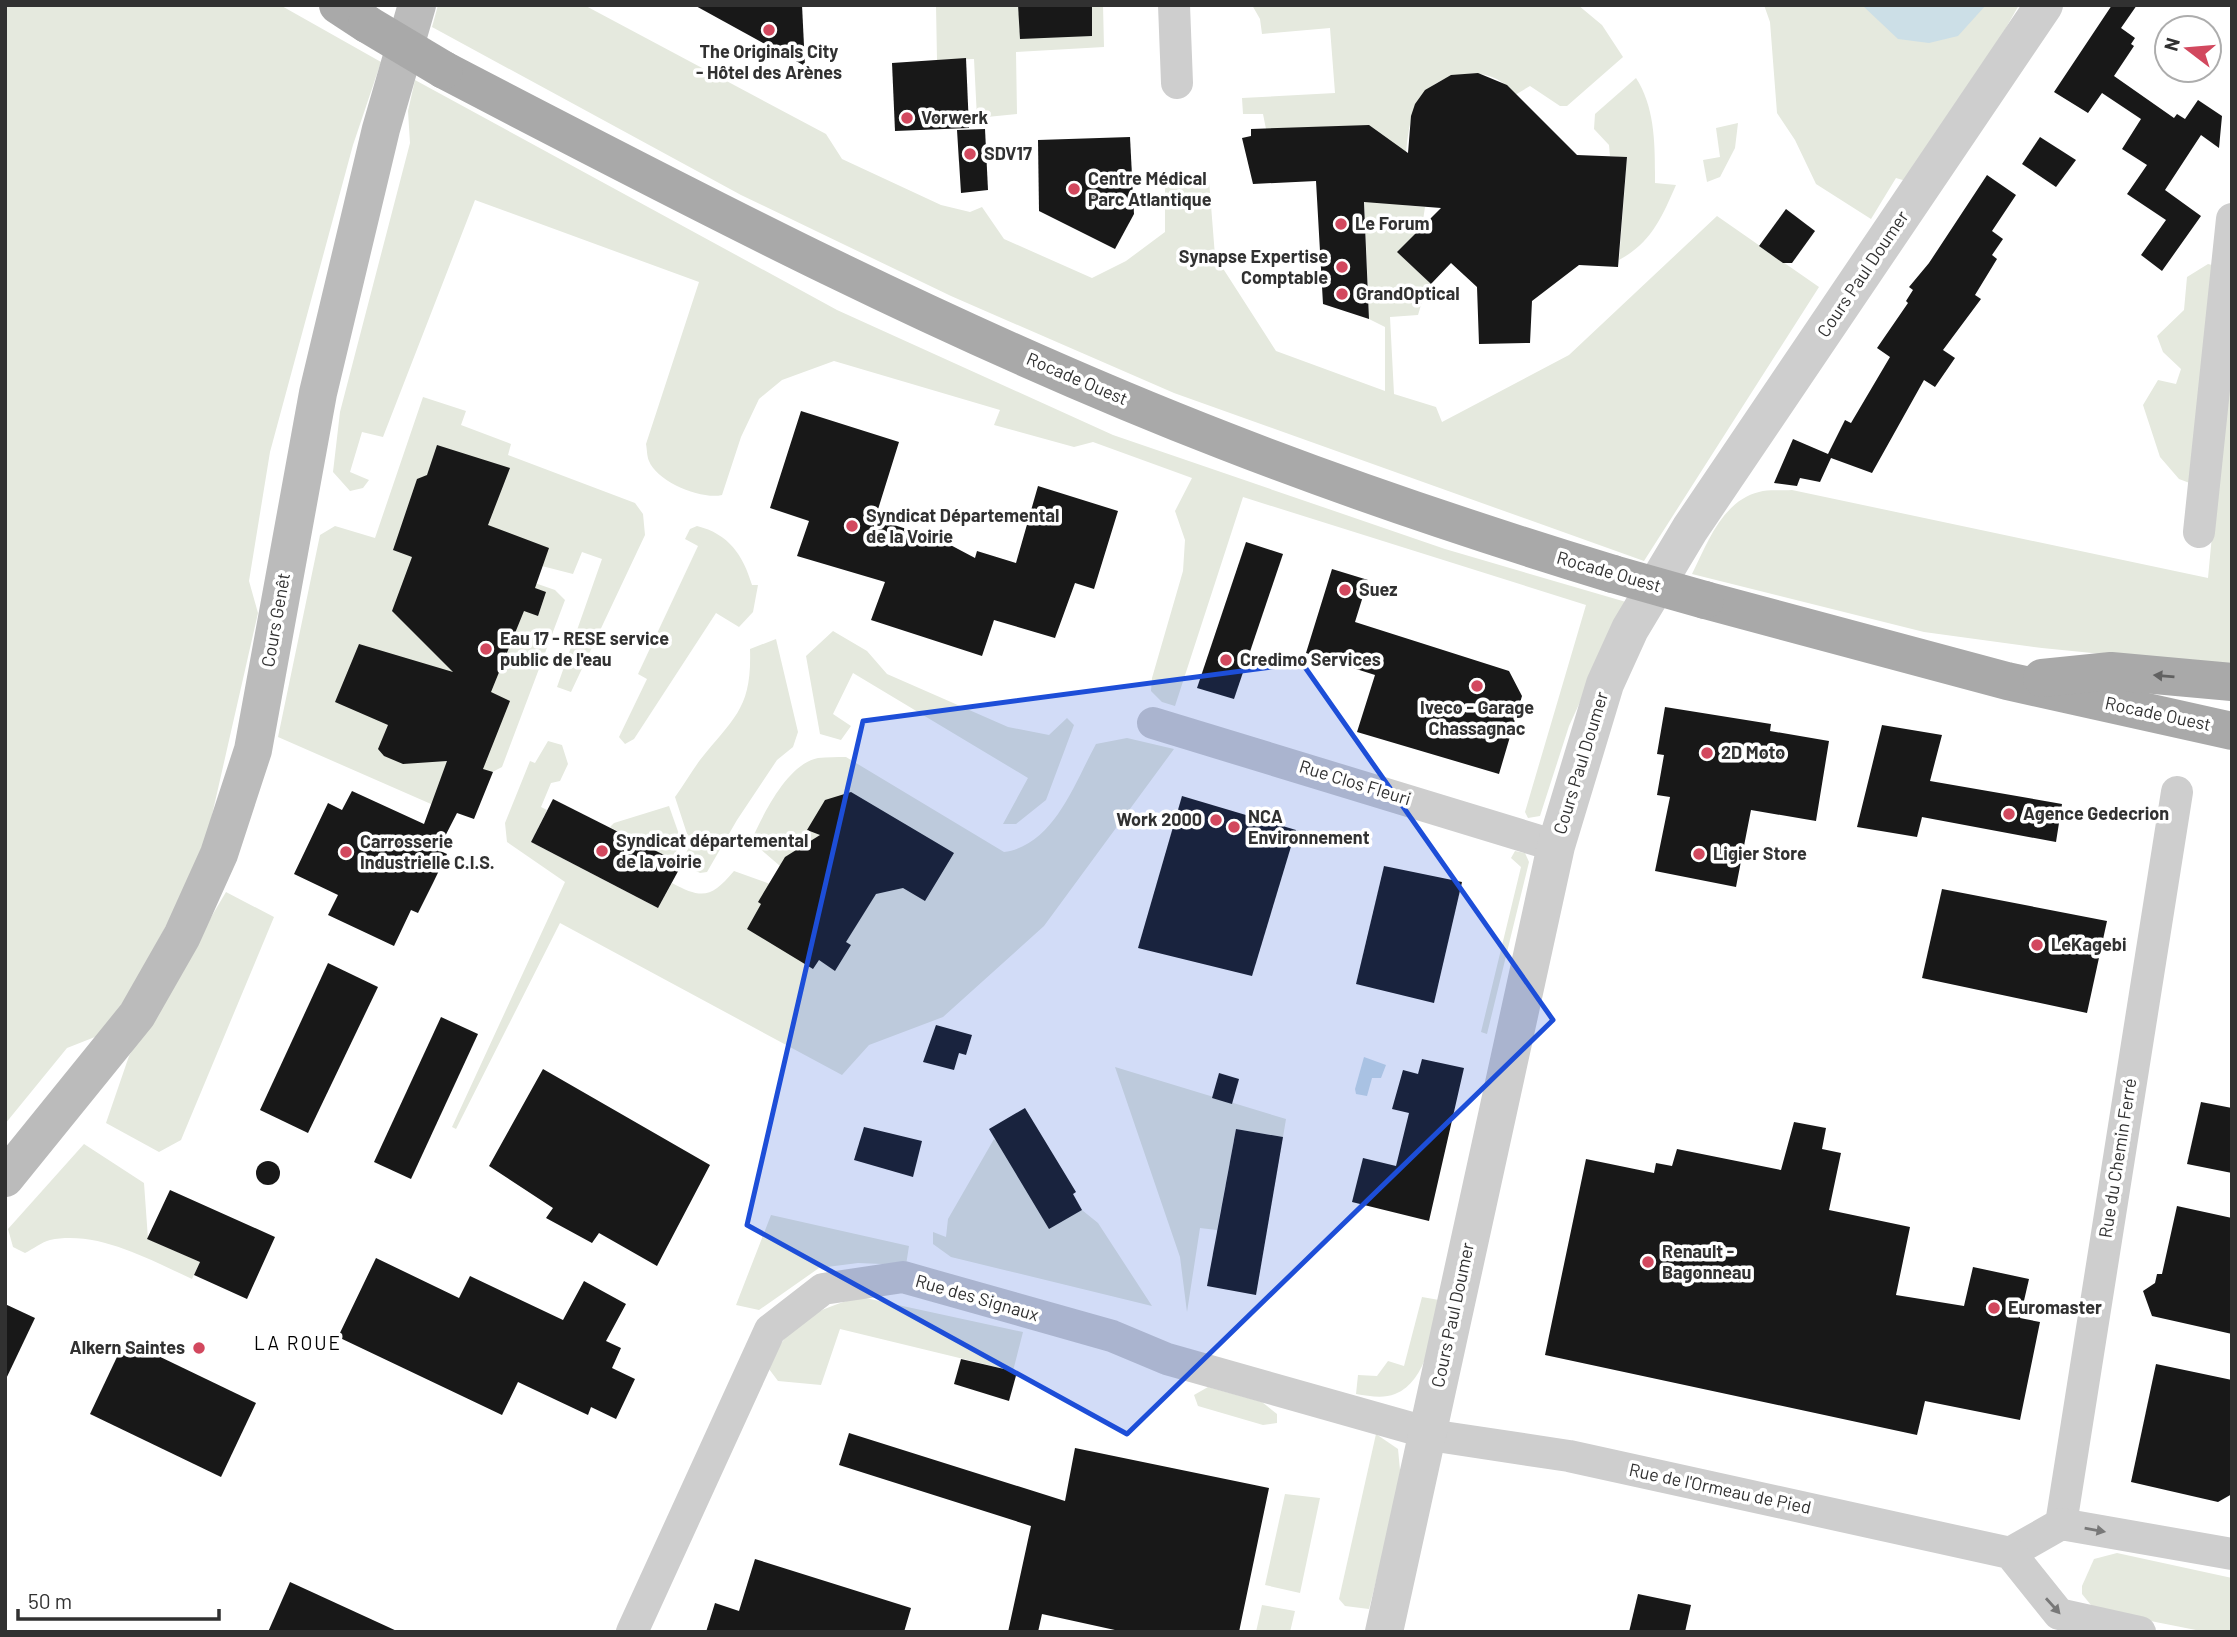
<svg xmlns="http://www.w3.org/2000/svg" width="2237" height="1637" font-family="Barlow,sans-serif">
	<style>
		.green { fill: #e5e9de }
		.water { fill: #ccdfe7 }
		.building { fill: #181818 }
		.lines { fill: none; stroke-linecap: round; stroke-linejoin: round }
		.minor { stroke: #cecece; stroke-width: 32 }
		.tertiary { stroke: #cecece; stroke-width: 38 }
		.secondary { stroke: #bbb; stroke-width: 38 }
		.primary { stroke: #a9a9a9; stroke-width: 38 }
		.primary-bridge { stroke: #a9a9a9; stroke-width: 38 }
		.oneway { fill: #616161 }
		.oneway2 { fill: #787878 }
		.marked { fill: #1d4ed8; fill-opacity: 0.2; stroke: #1d4ed8; stroke-width: 5; stroke-linejoin: round }
		.poi-dot { fill: #d2485e; stroke: #fff; stroke-width: 2.5 }
		.labels { text-anchor: middle; stroke-width: 7; stroke-linejoin: round; paint-order: stroke }
		.poi-label { font-size: 18px; font-weight: bold; fill: #313131; stroke: #fff; text-anchor: start }
		.street-label { font-size: 18px; fill: #313131; stroke: #fff }
		.neighbourhood-label { font-size: 19px; letter-spacing: 2px; fill: #000; stroke: #fff }
	</style>
	<rect width="100%" height="100%" fill="#fff"/>
	<!-- green -->
	<g class="green">
		<polygon points="5,5 280,5 381,62 353,145 270,452 249,581 258,613 202,859 131,991 100,1035 67,1048 5,1124"/>
		<path d="M438 5H584L826 134 842 159 941 205 970 212 982 207 1004 239 1092 278 1126 261 1165 232V183L1209 180 1215 256 1276 351 1385 391V327L1369 319 1364 193 1266 129 1263 114H1243L1242 98 1335 93 1330 28 1262 34 1260 19 1252 5H1578L1602 25 1623 57 1567 106H1560L1530 86 1515 95C1503 79 1487 72 1467 74 1397 80 1408 152 1404 205L1425 207 1422 227 1398 252 1431 284 1426 288 1418 315 1390 317 1394 394 1436 407 1442 422 1569 355 1717 216 1819 287 1644 561 1174 393 951 296 741 195 432 27Z"/>
		<polygon points="936,5 1103,5 1104,47 1016,52 1017,114 977,118 974,59 937,60"/>
		<polygon points="1764,5 2019,5 1987,61 1906,181 1896,178 1871,219 1816,184 1795,140 1777,113 1770,22"/>
		<path d="M1636 78C1656 109 1655 148 1655 183L1676 185C1662 217 1651 243 1619 260L1627 158 1610 156 1609 145 1594 129 1595 114Z"/>
		<path d="M415 80 837 310 1113 435 1445 549 1626 602 1569 726 1540 816 1528 818 1525 812 1586 605 1243 497 1175 706 1162 702 1151 691 1152 678 1183 571 1185 540 1175 511 1192 478 1093 442 1074 447 994 425 1000 410 834 361 782 380 759 399 741 437 722 495C702 500 657 482 649 461 647 457 647 449 646 444L699 282 475 200 383 437 362 432 350 472 369 480 363 488 350 491 333 472 340 412 410 143 408 111Z"/>
		<polygon points="1738,123 1735,148 1720,177 1707,182 1703,160 1720,157 1716,128"/>
		<path d="M2208 264 2232 270V667L2042 648 1924 632 1692 574C1707 544 1722 501 1759 492 1769 489 1782 491 1792 490L2208 578 2216 493 2179 479 2160 457 2143 405 2158 380 2176 384 2181 369 2163 352 2157 336 2184 310 2187 277Z"/>
		<polygon points="423,397 466,411 461,425 511,444 508,455 635,503 643,514 645,535 571,692 557,687 602,559 582,552 573,574 538,565 532,582 555,590 565,600 502,767 431,804 278,737 320,535 335,526 375,538"/>
		<path d="M697 526C729 534 743 555 752 585H758L753 612 739 627 716 613 634 739 625 744 619 737 647 679 638 674 698 546 685 539 690 529Z"/>
		<polygon points="833,631 867,651 887,674 1008,727 1049,735 1067,718 1074,725 1046,800 1016,824 1003,824 1028,778 853,673 833,714 851,726 841,740 820,734 806,656"/>
		<path d="M776 639 798 732 793 747 777 760 737 820 707 872 700 873 682 864 690 843 675 797C684 785 691 772 700 760 734 717 752 709 750 649Z"/>
		<path d="M1127 738 1174 749 1044 926 943 1017 869 1045 842 1075 560 923 456 1129 452 1127 565 882 507 842 505 823 530 761 535 763 548 741 562 745 568 764 560 781 551 783 541 807 547 810 531 842 658 908 672 883C703 900 712 897 734 871L770 884 780 866 751 841C763 815 787 764 818 758 827 757 837 757 846 757L1004 852C1054 845 1074 784 1096 744Z"/>
		<polygon points="669,806 681,840 673,860 610,827 614,823"/>
		<polygon points="1515,851 1525,853 1529,862 1487,1034 1481,1032 1521,867 1511,858"/>
		<polygon points="226,892 274,917 181,1140 159,1152 106,1123 129,1056"/>
		<polygon points="1115,1067 1286,1119 1283,1137 1236,1129 1217,1230 1200,1228 1187,1312 1180,1257"/>
		<polygon points="994,1139 1098,1223 1152,1306 951,1257 933,1244 933,1232 946,1237 948,1219"/>
		<path d="M84 1144 144 1183 148 1239 200 1262 192 1279C150 1260 98 1230 50 1240 42 1242 33 1249 25 1253L13 1247 8 1229Z"/>
		<polygon points="771,1215 909,1246 906,1265 858,1263 819,1268 759,1310 736,1305"/>
		<path d="M861 1297 1023 1332 1013 1371 840 1329 821 1385 778 1381 769 1369C785 1322 817 1309 861 1297Z"/>
		<path d="M1422 1297 1439 1300C1433 1330 1428 1381 1395 1394 1383 1399 1369 1396 1356 1394L1358 1375 1377 1376 1388 1361 1404 1366Z"/>
		<polygon points="1208,1387 1262,1402 1277,1414 1277,1423 1263,1425 1198,1406 1194,1395"/>
		<polygon points="1376,1434 1398,1449 1401,1481 1369,1609 1345,1606 1339,1599"/>
		<polygon points="1285,1494 1320,1498 1300,1593 1265,1585"/>
		<polygon points="2117,1553 2232,1578 2232,1632 2206,1632 2095,1610 2082,1594 2082,1586 2094,1559"/>
		<polygon points="1262,1605 1295,1611 1290,1632 1256,1632"/>
	</g>
	<!-- water -->
	<g class="water">
		<polygon points="1862,5 1986,5 1958,36 1929,43 1898,39"/>
		<polygon points="1364,1057 1386,1065 1381,1078 1372,1078 1367,1096 1356,1094 1355,1089"/>
	</g>
	<!-- building -->
	<g class="building">
		<polygon points="694,5 802,5 805,66"/>
		<polygon points="1018,5 1092,5 1092,36 1020,39"/>
		<polygon points="2112,5 2137,5 2121,28 2135,38 2131,44 2134,46 2114,76 2174,118 2177,114 2185,119 2198,100 2222,116 2219,148 2201,135 2165,190 2201,216 2162,271 2141,255 2166,220 2127,194 2147,165 2122,149 2141,119 2102,93 2088,113 2054,92"/>
		<polygon points="966,58 969,128 895,131 892,63"/>
		<polygon points="1478,73 1507,85 1577,155 1627,157 1618,267 1579,265 1532,301 1530,343 1479,344 1477,287 1451,263 1431,284 1397,252 1441,208 1364,202 1369,319 1323,304 1316,181 1253,184 1242,138 1251,136 1251,129 1369,125 1408,153 1411,116 1415,104 1425,90 1451,75"/>
		<polygon points="985,129 988,190 961,193 957,130"/>
		<polygon points="1130,137 1134,214 1115,249 1039,211 1038,140"/>
		<polygon points="2040,137 2076,160 2056,187 2022,164"/>
		<polygon points="1987,175 2016,195 1992,231 2003,239 1992,255 1997,259 1975,295 1981,299 1943,350 1955,358 1935,387 1924,380 1872,473 1831,458 1820,482 1800,478 1797,486 1774,483 1793,439 1828,454 1845,420 1851,423 1890,357 1877,348 1908,303 1906,301 1913,290 1909,287 1929,263"/>
		<polygon points="1786,209 1815,231 1792,263 1783,263 1759,246"/>
		<polygon points="801,411 899,442 875,519 913,531 910,541 941,540 975,558 977,551 1016,563 1038,486 1118,511 1094,589 1075,583 1055,638 994,620 982,656 871,620 885,582 797,556 809,521 770,508"/>
		<polygon points="437,445 510,468 488,525 549,548 535,588 546,592 538,616 524,611 491,692 510,701 483,769 493,772 474,819 457,813 438,850 447,854 433,883 418,913 411,910 394,946 328,915 338,895 294,874 328,803 342,810 352,791 424,824 447,761 403,764 384,756 378,749 388,725 335,702 359,644 453,672 392,611 412,557 393,550 417,479 427,475"/>
		<polygon points="1246,542 1283,554 1234,699 1197,688"/>
		<polygon points="1332,569 1368,580 1355,622 1509,671 1522,696 1499,774 1357,732 1375,675 1306,653"/>
		<polygon points="1665,707 1771,724 1770,731 1829,741 1816,821 1751,810 1736,887 1655,871 1670,797 1657,795 1664,755 1657,754"/>
		<polygon points="1882,725 1942,735 1930,781 2062,804 2056,842 1922,817 1917,837 1857,827"/>
		<polygon points="851,792 954,853 925,901 903,888 876,894 846,942 851,945 835,971 819,960 813,969 747,929 761,904 758,902 785,857 820,835 807,830 825,800"/>
		<polygon points="1182,796 1296,830 1252,976 1138,948"/>
		<polygon points="553,799 682,864 658,908 531,842"/>
		<polygon points="1384,866 1462,882 1434,1003 1356,984"/>
		<polygon points="1942,889 2107,921 2087,1013 1922,978"/>
		<polygon points="328,963 378,987 308,1133 260,1110"/>
		<polygon points="441,1017 478,1034 411,1179 374,1162"/>
		<polygon points="936,1025 972,1035 966,1055 959,1053 954,1070 923,1062"/>
		<polygon points="1422,1059 1464,1068 1429,1221 1352,1202 1363,1158 1396,1166 1409,1113 1392,1109 1403,1070 1418,1074"/>
		<polygon points="543,1069 710,1165 657,1266 599,1233 592,1243 546,1218 553,1208 489,1166"/>
		<polygon points="1219,1073 1239,1079 1232,1104 1212,1098"/>
		<polygon points="2201,1102 2232,1108 2232,1173 2187,1164"/>
		<polygon points="1025,1108 1076,1192 1073,1194 1082,1210 1049,1229 989,1129"/>
		<polygon points="1794,1122 1826,1128 1822,1149 1841,1153 1829,1210 1910,1227 1896,1295 1964,1306 1973,1267 2029,1279 2020,1318 2040,1322 2020,1420 1925,1401 1917,1435 1545,1355 1586,1159 1654,1173 1656,1163 1672,1166 1677,1149 1781,1170"/>
		<polygon points="864,1127 922,1141 913,1177 854,1160"/>
		<polygon points="1236,1129 1283,1137 1256,1295 1207,1286"/>
		<circle cx="268" cy="1173" r="12"/>
		<polygon points="170,1190 275,1237 247,1299 194,1275 200,1262 147,1239"/>
		<polygon points="2177,1206 2232,1218 2232,1334 2152,1316 2143,1291 2155,1283 2157,1274 2162,1274"/>
		<polygon points="376,1258 459,1298 470,1276 563,1320 584,1281 626,1304 606,1341 621,1348 612,1368 635,1379 616,1419 591,1407 588,1415 518,1382 502,1415 338,1337"/>
		<polygon points="5,1304 35,1318 5,1381"/>
		<polygon points="125,1340 256,1403 221,1477 90,1414"/>
		<polygon points="961,1359 1017,1372 1009,1401 954,1384"/>
		<polygon points="2156,1364 2232,1380 2232,1494 2218,1502 2131,1482"/>
		<polygon points="849,1433 1065,1501 1075,1448 1269,1488 1239,1632 1124,1632 1042,1614 1038,1632 1008,1632 1031,1526 839,1465"/>
		<polygon points="755,1559 911,1608 904,1632 706,1632 715,1603 739,1611"/>
		<polygon points="290,1582 399,1632 268,1632"/>
		<polygon points="1638,1594 1691,1605 1685,1632 1629,1632"/>
	</g>
	<g class="lines">
		<!-- minor -->
		<g class="minor">
			<polyline points="1174,5 1177,83"/>
			<polyline points="2199,532 2232,219"/>
			<polyline points="1153,723 1556,846"/>
			<polyline points="2061,1524 2177,792"/>
			<polyline points="2010,1553 2061,1524 2232,1554"/>
			<polyline points="632,1632 770,1330 823,1289 903,1277 1112,1336 1167,1359 1443,1437 1569,1456 2010,1553 2059,1614 2140,1632"/>
		</g>
		<!-- tertiary -->
		<polyline class="tertiary" points="1384,1632 1556,846 1605,684 1630,629 1690,529 2044,5"/>
		<!-- secondary -->
		<polyline class="secondary" points="5,1178 137,1015 182,936 219,854 253,750 318,393 381,129 417,5"/>
		<!-- primary -->
		<g class="primary">
			<polyline points="338,5 367,24"/>
			<path d="M444 70C699 203 956 337 1225 441 1353 491 1482 534 1613 574"/>
			<polyline points="1705,600 2007,681 2232,731"/>
			<polyline points="2042,678 2111,671 2232,682"/>
		</g>
		<!-- primary-bridge -->
		<g class="primary-bridge">
			<polyline points="367,24 444,70"/>
			<polyline points="1613,574 1705,600"/>
		</g>
	</g>
	<!-- one-way arrows -->
	<defs><path id="oneway-solid" d="M-6-.8H1V-3.2L6.5 0L1 3.2V.8H-6Z" transform="scale(1.75)"/></defs>
	<use class="oneway" href="#oneway-solid" transform="translate(2164 676) rotate(-175)"/>
	<g class="oneway2">
		<use href="#oneway-solid" transform="translate(2095 1530) rotate(10)"/>
		<use href="#oneway-solid" transform="translate(2053 1606) rotate(48)"/>
	</g>
	<!-- marked area -->
	<path class="marked" d="M1302 663 1553 1020 1127 1434 747 1225 863 721Z"/>
	<!-- markers -->
	<g class="poi-dot">
		<circle cx="769" cy="30" r="7"/>
		<circle cx="907" cy="118" r="7"/>
		<circle cx="970" cy="154" r="7"/>
		<circle cx="1074" cy="189" r="7"/>
		<circle cx="1341" cy="224" r="7"/>
		<circle cx="1342" cy="267" r="7"/>
		<circle cx="1342" cy="294" r="7"/>
		<circle cx="852" cy="526" r="7"/>
		<circle cx="1345" cy="590" r="7"/>
		<circle cx="486" cy="649" r="7"/>
		<circle cx="1226" cy="660" r="7"/>
		<circle cx="1477" cy="686" r="7"/>
		<circle cx="1707" cy="753" r="7"/>
		<circle cx="2009" cy="814" r="7"/>
		<circle cx="1216" cy="820" r="7"/>
		<circle cx="1234" cy="827" r="7"/>
		<circle cx="602" cy="851" r="7"/>
		<circle cx="346" cy="852" r="7"/>
		<circle cx="1699" cy="854" r="7"/>
		<circle cx="2037" cy="945" r="7"/>
		<circle cx="1648" cy="1262" r="7"/>
		<circle cx="1994" cy="1308" r="7"/>
		<circle cx="199" cy="1348" r="7"/>
	</g>
	<g class="labels">
		<!-- poi labels -->
		<g class="poi-label">
			<text x="769" y="58" text-anchor="middle">The Originals City<tspan x="769" dy="21">- Hôtel des Arènes</tspan></text>
			<text x="921" y="124">Vorwerk</text>
			<text x="984" y="160">SDV17</text>
			<text x="1088" y="185">Centre Médical<tspan x="1088" dy="21">Parc Atlantique</tspan></text>
			<text x="1355" y="230">Le Forum</text>
			<text x="1328" y="263" text-anchor="end">Synapse Expertise<tspan x="1328" dy="21">Comptable</tspan></text>
			<text x="1356" y="300">GrandOptical</text>
			<text x="866" y="522">Syndicat Départemental<tspan x="866" dy="21">de la Voirie</tspan></text>
			<text x="1359" y="596">Suez</text>
			<text x="500" y="645">Eau 17 - RESE service<tspan x="500" dy="21">public de l'eau</tspan></text>
			<text x="1240" y="666">Credimo Services</text>
			<text x="1477" y="714" text-anchor="middle">Iveco - Garage<tspan x="1477" dy="21">Chassagnac</tspan></text>
			<text x="1721" y="759">2D Moto</text>
			<text x="2023" y="820">Agence Gedecrion</text>
			<text x="1248" y="823">NCA<tspan x="1248" dy="21">Environnement</tspan></text>
			<text x="1202" y="826" text-anchor="end">Work 2000</text>
			<text x="616" y="847">Syndicat départemental<tspan x="616" dy="21">de la voirie</tspan></text>
			<text x="360" y="848">Carrosserie<tspan x="360" dy="21">Industrielle C.I.S.</tspan></text>
			<text x="1713" y="860">Ligier Store</text>
			<text x="2051" y="951">LeKagebi</text>
			<text x="1662" y="1258">Renault -<tspan x="1662" dy="21">Bagonneau</tspan></text>
			<text x="2008" y="1314">Euromaster</text>
			<text x="185" y="1354" text-anchor="end">Alkern Saintes</text>
		</g>
		<!-- street labels -->
		<g class="street-label">
			<text transform="translate(1863 274) rotate(-56)" y="6">Cours Paul Doumer</text>
			<text transform="translate(1077 379) rotate(23)" y="6">Rocade Ouest</text>
			<text transform="translate(1609 572) rotate(16)" y="6">Rocade Ouest</text>
			<text transform="translate(276 620) rotate(-80)" y="6">Cours Genêt</text>
			<text transform="translate(2158 714) rotate(12)" y="6">Rocade Ouest</text>
			<text transform="translate(1581 763) rotate(-73)" y="6">Cours Paul Doumer</text>
			<text transform="translate(1355 783) rotate(17)" y="6">Rue Clos Fleuri</text>
			<text transform="translate(2118 1158) rotate(-81)" y="6">Rue du Chemin Ferré</text>
			<text transform="translate(977 1298) rotate(16)" y="6">Rue des Signaux</text>
			<text transform="translate(1453 1315) rotate(-78)" y="6">Cours Paul Doumer</text>
			<text transform="translate(1720 1489) rotate(12)" y="6">Rue de l'Ormeau de Pied</text>
		</g>
		<!-- neighbourhood labels -->
		<g class="neighbourhood-label">
			<text x="298" y="1350">LA ROUE</text>
		</g>
	</g>
	<!-- border -->
	<rect width="2237" height="1637" fill="none" stroke="#313131" stroke-width="14"/>
	<!-- north arrow -->
	<g transform="translate(2188 49) rotate(286)"><circle r="33" fill="#ffffff" stroke="#adadad" stroke-width="2"/>
	<path d="M0-5L12 26L0 18L-12 26Z" fill="#d2485e"/>
	<text y="-10" font-size="19" font-weight="bold" text-anchor="middle" fill="#313131">N</text>
	</g>
	<!-- scale -->
	<path d="M18 1609v10h201v-10" fill="none" stroke="#313131" stroke-width="3.5"/>
	<text x="28" y="1609" font-size="21" fill="#313131" stroke="#ffffff" stroke-width="5" paint-order="stroke">50 m</text>
</svg>
